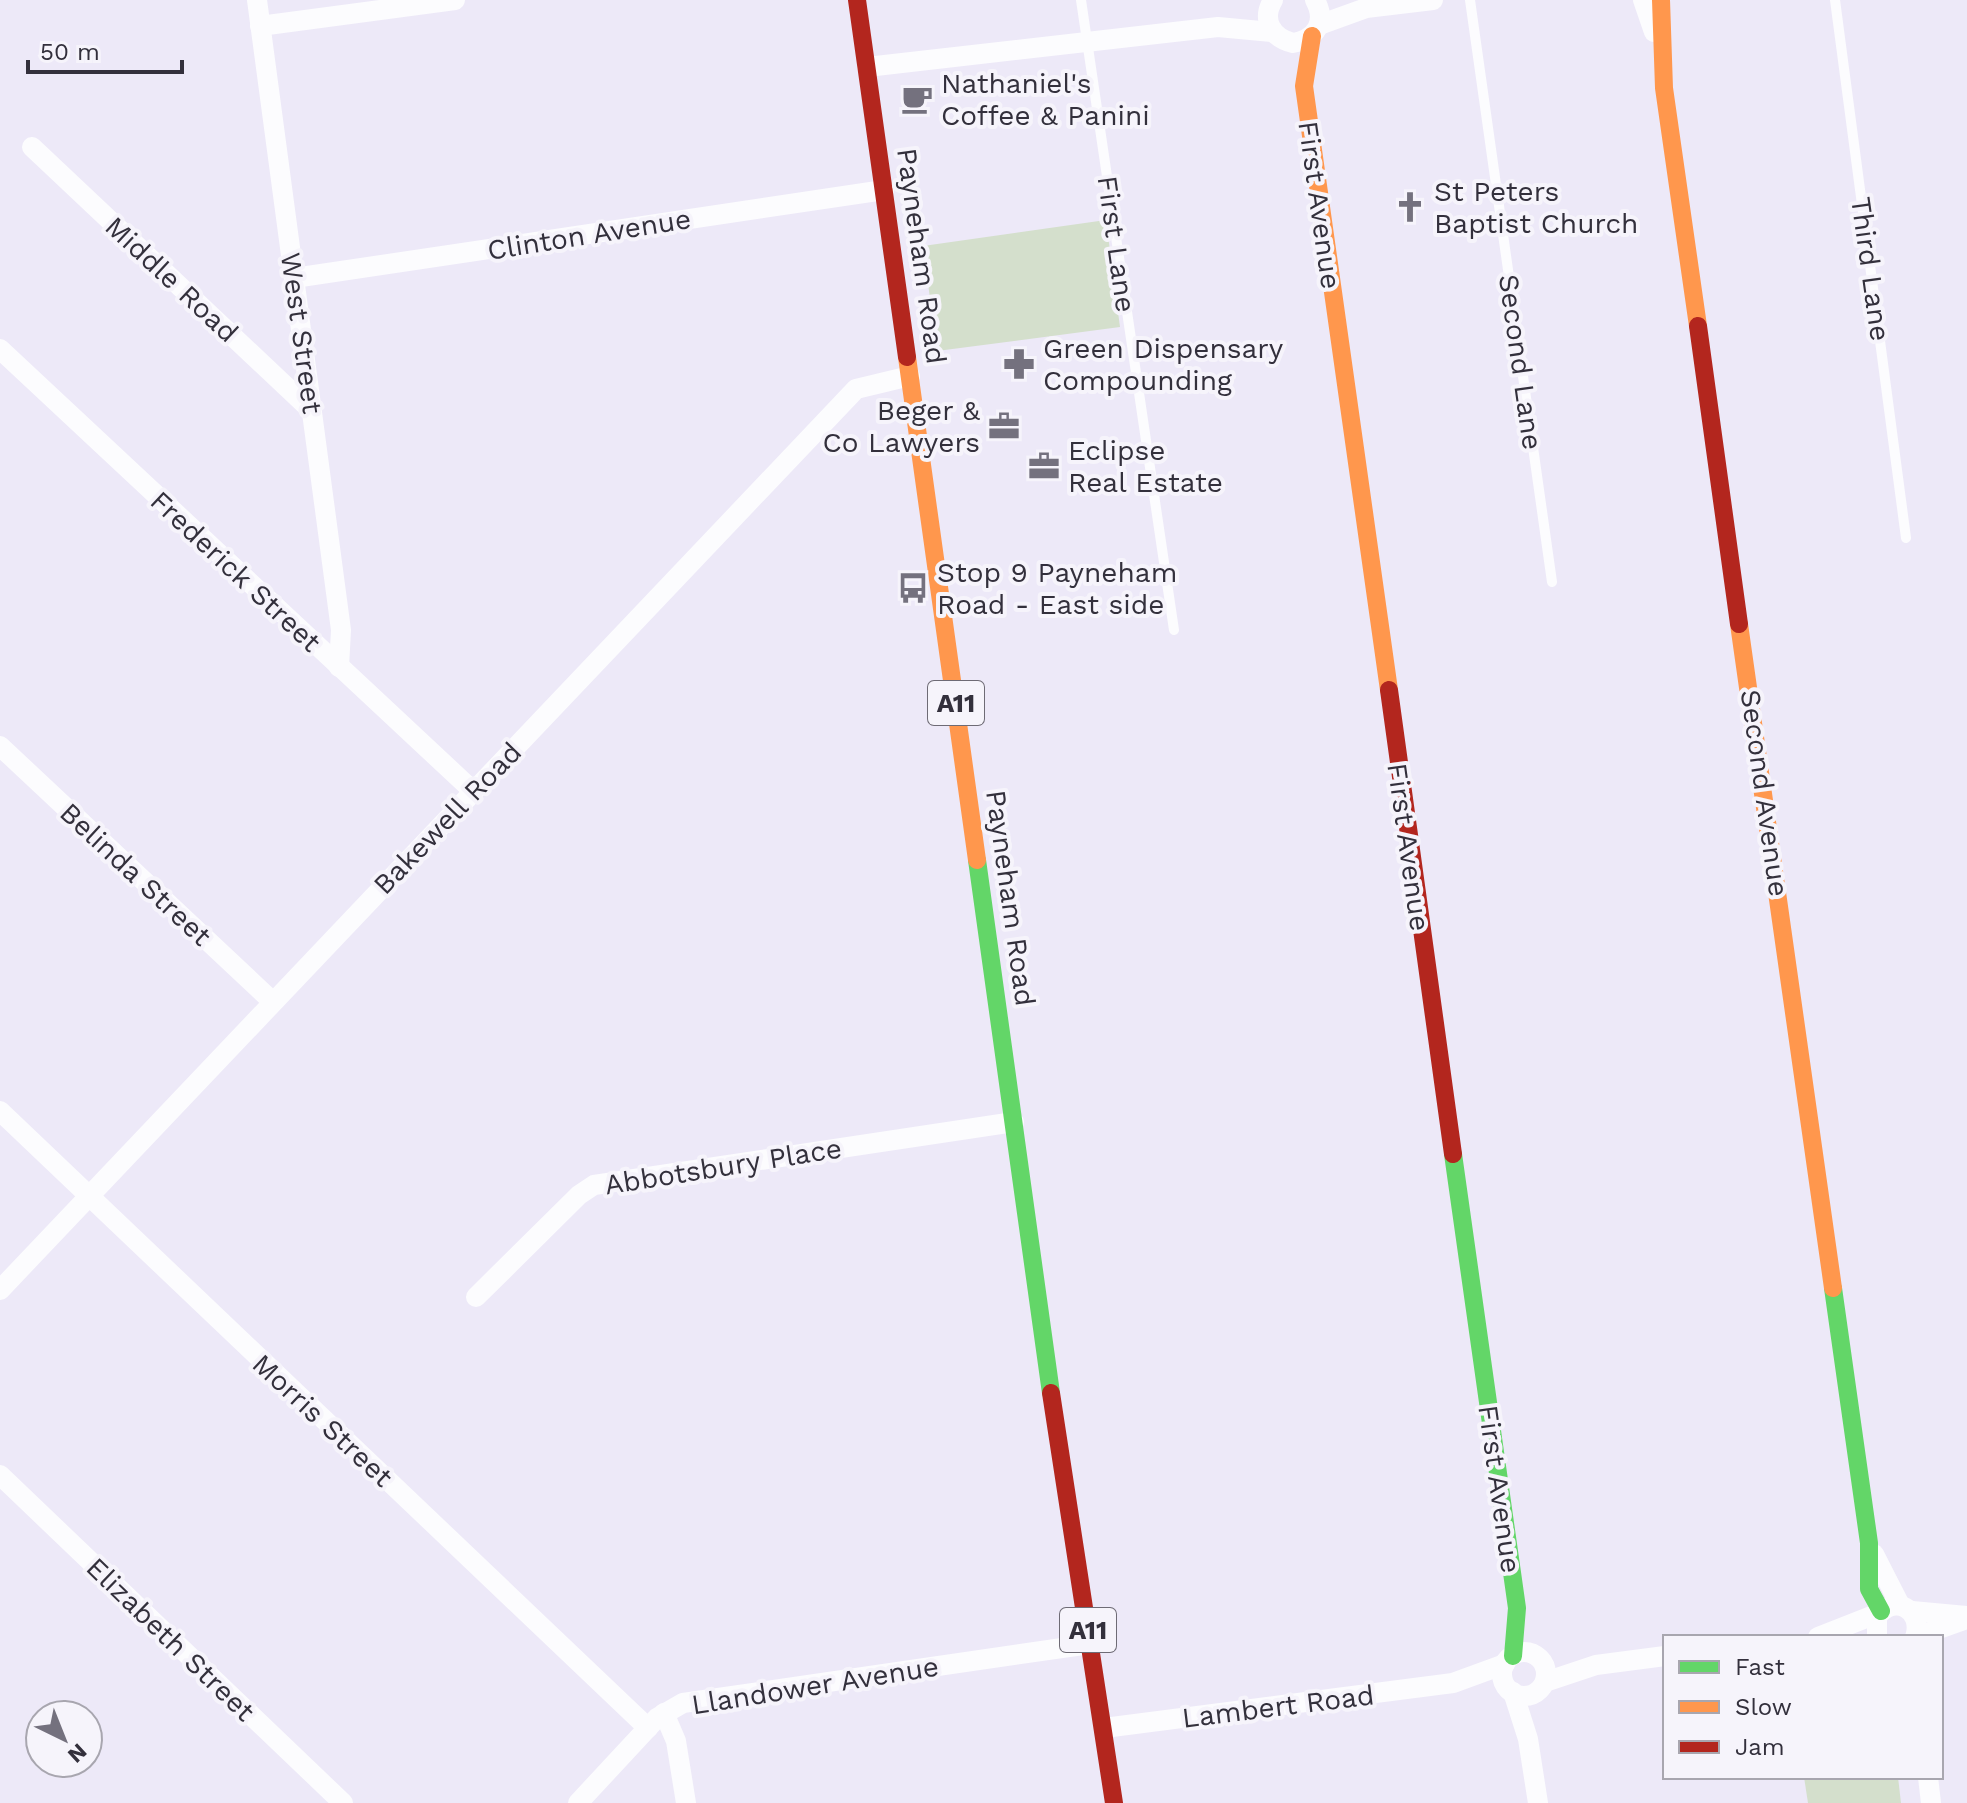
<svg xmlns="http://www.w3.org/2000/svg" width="1967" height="1803" font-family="'Work Sans',sans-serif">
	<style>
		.green { fill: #d4dfcc }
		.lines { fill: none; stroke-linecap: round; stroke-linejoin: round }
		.lane { stroke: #fcfcfe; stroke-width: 10 }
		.street { stroke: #fcfcfe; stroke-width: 20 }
		.fast { stroke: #63d668; stroke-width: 18 }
		.slow { stroke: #ff974d; stroke-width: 18 }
		.jam { stroke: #b3261e; stroke-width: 18 }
		.labels { text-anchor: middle; stroke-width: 8; stroke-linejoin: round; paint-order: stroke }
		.shield { fill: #f6f4fb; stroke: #6e6b75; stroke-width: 2 }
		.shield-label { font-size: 26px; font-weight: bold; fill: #33303c }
		.poi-label { font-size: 28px; fill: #33303c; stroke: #f6f4fb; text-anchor: start }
		.street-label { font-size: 28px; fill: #33303c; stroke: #f6f4fb }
	</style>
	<rect width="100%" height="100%" fill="#ede9f8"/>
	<!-- green -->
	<g class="green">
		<polygon points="1106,220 1120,327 937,351 923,246"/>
		<polygon points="1804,1777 1898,1777 1901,1803 1808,1803"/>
	</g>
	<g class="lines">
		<!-- lane -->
		<g class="lane">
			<polyline points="1081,0 1174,630"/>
			<polyline points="1470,0 1552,582"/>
			<polyline points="1835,0 1906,538"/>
		</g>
		<!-- street -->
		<g class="street">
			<polyline points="257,0 341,630 339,667"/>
			<path d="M1273 0C1261 20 1272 38 1293 43 1316 39 1327 22 1315 0"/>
			<polyline points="1643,0 1654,32"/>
			<polyline points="1319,25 1366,8 1433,0"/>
			<polyline points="260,26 455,0"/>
			<polyline points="867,67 1218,27 1272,32"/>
			<polyline points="32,147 312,411"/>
			<polyline points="294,278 884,190"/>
			<polyline points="0,349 473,791"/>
			<polyline points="0,746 273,1002"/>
			<polyline points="0,1111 648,1728"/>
			<polyline points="0,1290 856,389 910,376"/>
			<polyline points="476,1297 579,1195 594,1185 1014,1122"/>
			<polyline points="0,1475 343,1803"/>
			<polyline points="1874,1554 1900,1605"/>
			<polyline points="1912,1611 1967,1616"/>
			<polyline points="1818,1637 1879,1613"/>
			<path d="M1877 1637V1617C1894 1593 1924 1610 1915 1637"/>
			<polyline points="1916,1637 1967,1619"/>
			<circle cx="1524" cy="1674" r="22"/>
			<polyline points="1545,1682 1596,1665 1665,1656"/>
			<polyline points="1513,1692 1528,1739 1538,1803"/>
			<polyline points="664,1713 676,1741 686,1803"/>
			<polyline points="1104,1728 1453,1683 1505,1664"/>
			<polyline points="1928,1777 1931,1803"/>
			<polyline points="578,1803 657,1718 683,1703 1090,1644"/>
		</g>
		<!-- fast -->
		<g class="fast">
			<polyline points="977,860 1051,1393"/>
			<polyline points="1453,1154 1517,1608 1513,1656"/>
			<polyline points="1833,1288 1869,1543 1869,1589 1881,1611"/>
		</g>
		<!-- slow -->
		<g class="slow">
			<polyline points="1661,0 1664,88 1698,326"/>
			<polyline points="1312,36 1304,86 1389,690"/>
			<polyline points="907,357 977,860"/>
			<polyline points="1739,624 1833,1288"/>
		</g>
		<!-- jam -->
		<g class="jam">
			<polyline points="857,0 907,357"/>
			<polyline points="1698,326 1739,624"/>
			<polyline points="1389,690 1453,1154"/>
			<polyline points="1051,1393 1114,1803"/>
		</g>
	</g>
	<!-- icons -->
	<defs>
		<symbol id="cafe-bare" viewBox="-9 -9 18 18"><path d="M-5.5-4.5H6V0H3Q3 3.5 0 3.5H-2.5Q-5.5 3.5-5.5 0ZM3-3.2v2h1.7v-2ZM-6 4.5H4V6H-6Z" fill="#74717e" stroke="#f6f4fb" stroke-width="2.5" paint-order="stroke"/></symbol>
		<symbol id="church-bare" viewBox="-9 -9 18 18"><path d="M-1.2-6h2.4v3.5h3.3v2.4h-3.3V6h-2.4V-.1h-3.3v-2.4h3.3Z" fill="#74717e" stroke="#f6f4fb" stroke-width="2.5" paint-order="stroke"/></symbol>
		<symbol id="pharmacy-bare" viewBox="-9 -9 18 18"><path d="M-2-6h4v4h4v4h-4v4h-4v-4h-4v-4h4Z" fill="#74717e" stroke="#f6f4fb" stroke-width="2.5" paint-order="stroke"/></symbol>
		<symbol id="office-bare" viewBox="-9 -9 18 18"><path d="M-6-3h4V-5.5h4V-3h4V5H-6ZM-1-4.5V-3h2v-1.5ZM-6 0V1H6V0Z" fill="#74717e" stroke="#f6f4fb" stroke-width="2.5" paint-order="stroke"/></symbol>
		<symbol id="bus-bare" viewBox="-9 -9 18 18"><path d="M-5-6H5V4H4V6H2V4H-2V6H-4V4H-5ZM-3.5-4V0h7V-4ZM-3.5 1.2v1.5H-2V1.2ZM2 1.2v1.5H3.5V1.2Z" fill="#74717e" stroke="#f6f4fb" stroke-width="2.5" paint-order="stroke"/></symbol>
	</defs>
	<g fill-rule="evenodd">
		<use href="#cafe-bare" x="895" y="77" width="44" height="44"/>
		<use href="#church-bare" x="1388" y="185" width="44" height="44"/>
		<use href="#pharmacy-bare" x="997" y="342" width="44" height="44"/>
		<use href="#office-bare" x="982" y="404" width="44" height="44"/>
		<use href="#office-bare" x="1022" y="444" width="44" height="44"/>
		<use href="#bus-bare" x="891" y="566" width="44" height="44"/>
	</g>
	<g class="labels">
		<!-- shield labels -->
		<g class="shield">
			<rect x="928" y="681" width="56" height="44" rx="6"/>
			<rect x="1060" y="1608" width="56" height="44" rx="6"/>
		</g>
		<g class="shield-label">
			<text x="956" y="712">A11</text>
			<text x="1088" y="1639">A11</text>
		</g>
		<!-- poi labels -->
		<g class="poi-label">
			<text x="941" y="93">Nathaniel's<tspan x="941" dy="32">Coffee &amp; Panini</tspan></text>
			<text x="1434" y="201">St Peters<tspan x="1434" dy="32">Baptist Church</tspan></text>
			<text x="1043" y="358">Green Dispensary<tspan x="1043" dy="32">Compounding</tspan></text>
			<text x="980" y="420" text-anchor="end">Beger &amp;<tspan x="980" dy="32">Co Lawyers</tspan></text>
			<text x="1068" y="460">Eclipse<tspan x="1068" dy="32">Real Estate</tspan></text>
			<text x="937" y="582">Stop 9 Payneham<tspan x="937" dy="32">Road - East side</tspan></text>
		</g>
		<!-- street labels -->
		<g class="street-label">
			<text transform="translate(1320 205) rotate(82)" y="10">First Avenue</text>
			<text transform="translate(589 234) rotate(-9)" y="10">Clinton Avenue</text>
			<text transform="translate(1117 244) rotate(82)" y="10">First Lane</text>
			<text transform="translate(922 256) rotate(82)" y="10">Payneham Road</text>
			<text transform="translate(1871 269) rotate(82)" y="10">Third Lane</text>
			<text transform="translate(172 279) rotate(43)" y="10">Middle Road</text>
			<text transform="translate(302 333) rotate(82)" y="10">West Street</text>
			<text transform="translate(1521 362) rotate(82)" y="10">Second Lane</text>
			<text transform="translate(236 571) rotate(43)" y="10">Frederick Street</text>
			<text transform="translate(1765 793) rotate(82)" y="10">Second Avenue</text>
			<text transform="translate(447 818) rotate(-46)" y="10">Bakewell Road</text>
			<text transform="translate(1409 847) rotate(82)" y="10">First Avenue</text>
			<text transform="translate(136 874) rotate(43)" y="10">Belinda Street</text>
			<text transform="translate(1011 898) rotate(82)" y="10">Payneham Road</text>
			<text transform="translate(723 1166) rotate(-9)" y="10">Abbotsbury Place</text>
			<text transform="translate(323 1420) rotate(43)" y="10">Morris Street</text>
			<text transform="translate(1500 1489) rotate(82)" y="10">First Avenue</text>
			<text transform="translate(171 1639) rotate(44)" y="10">Elizabeth Street</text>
			<text transform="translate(815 1685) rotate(-9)" y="10">Llandower Avenue</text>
			<text transform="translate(1278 1706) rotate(-7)" y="10">Lambert Road</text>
		</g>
	</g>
	<!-- legend -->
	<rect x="1663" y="1635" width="280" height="144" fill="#f6f4fb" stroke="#a8a6af" stroke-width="2"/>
	<rect x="1679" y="1661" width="40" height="12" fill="#63d668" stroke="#a8a6af" stroke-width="2"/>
	<text x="1735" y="1675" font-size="24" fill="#33303c">Fast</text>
	<rect x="1679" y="1701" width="40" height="12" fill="#ff974d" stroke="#a8a6af" stroke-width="2"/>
	<text x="1735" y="1715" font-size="24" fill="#33303c">Slow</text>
	<rect x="1679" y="1741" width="40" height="12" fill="#b3261e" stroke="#a8a6af" stroke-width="2"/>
	<text x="1735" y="1755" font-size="24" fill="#33303c">Jam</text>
	<!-- north arrow -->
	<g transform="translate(64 1739) rotate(137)"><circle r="38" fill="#f6f4fb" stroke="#a8a6af" stroke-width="2"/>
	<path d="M0-6L14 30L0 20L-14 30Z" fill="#74717e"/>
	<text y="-12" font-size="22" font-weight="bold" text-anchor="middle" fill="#33303c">N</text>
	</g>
	<!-- scale -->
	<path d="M28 60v12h154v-12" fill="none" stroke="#33303c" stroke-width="4"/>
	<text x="40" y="60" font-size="24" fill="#33303c" stroke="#f6f4fb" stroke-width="6" paint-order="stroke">50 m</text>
</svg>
